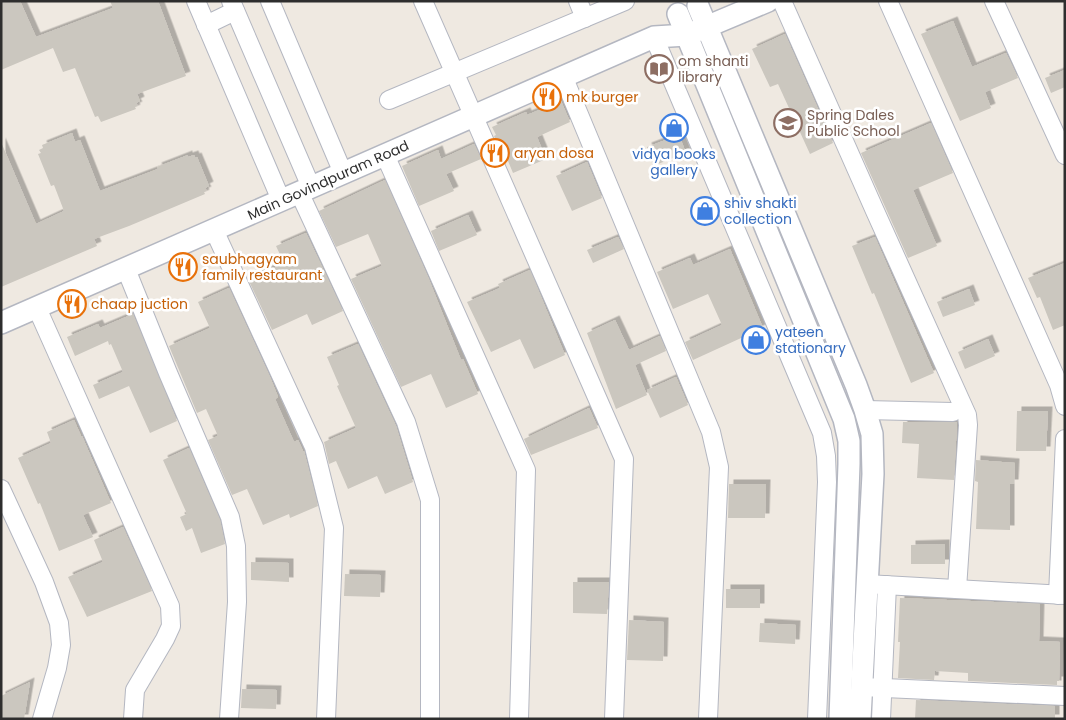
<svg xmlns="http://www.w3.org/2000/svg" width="1066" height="720" font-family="Poppins,sans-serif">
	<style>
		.building { fill: #cbc7bf; filter: url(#shadow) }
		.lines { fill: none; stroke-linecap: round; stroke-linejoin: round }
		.minor-casing { stroke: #b4b7c1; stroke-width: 20 }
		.tertiary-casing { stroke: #b4b7c1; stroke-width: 24 }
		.minor { stroke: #fff; stroke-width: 18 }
		.tertiary { stroke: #fff; stroke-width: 21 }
		.labels { text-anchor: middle; stroke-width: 5; stroke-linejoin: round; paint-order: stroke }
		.education-label { font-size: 14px; fill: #785e54; stroke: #fff; text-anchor: start }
		.food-label { font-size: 14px; fill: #c56008; stroke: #fff; text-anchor: start }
		.shop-label { font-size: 14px; fill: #366cbe; stroke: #fff; text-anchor: start }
		.street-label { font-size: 14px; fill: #2e2e2e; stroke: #fff }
	</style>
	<defs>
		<filter id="shadow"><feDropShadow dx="4.5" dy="-4.5" stdDeviation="0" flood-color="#0004"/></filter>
	</defs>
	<rect width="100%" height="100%" fill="#efe9e1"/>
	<!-- building -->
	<g class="building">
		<polygon points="1,1 20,1 36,37 113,8 110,1 158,1 186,76 137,94 140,101 136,103 138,106 135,107 136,109 101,122 98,116 95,117 75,68 63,72 53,48 1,70"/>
		<polygon points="953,21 972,67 1006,53 1018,78 985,92 991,108 960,121 921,34"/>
		<polygon points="785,34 833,143 810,154 778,84 770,87 752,49"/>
		<polygon points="1065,70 1065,87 1051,93 1045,78"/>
		<polygon points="561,101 570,122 537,137 546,159 513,173 503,149 500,150 494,136 496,135 492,127 526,112 527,115"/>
		<polygon points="931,123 953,173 913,190 937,246 908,258 861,153"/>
		<polygon points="72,133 75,142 80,140 100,191 158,169 157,167 188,155 188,157 194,155 195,158 197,157 209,186 205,188 207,191 204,192 205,194 129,226 94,239 97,246 1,287 1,142 36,224 64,211 54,185 51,186 38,154 41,153 39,150 43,148 42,145"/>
		<polygon points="679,135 686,153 653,166 647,147"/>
		<polygon points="474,144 481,159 446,174 454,191 419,206 402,166 438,150 441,159"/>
		<polygon points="587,162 602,198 572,211 556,176"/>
		<polygon points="385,180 428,277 461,360 463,359 478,394 446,408 431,374 401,387 351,279 382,266 368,234 336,247 319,211"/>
		<polygon points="468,215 477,235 439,251 431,231"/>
		<polygon points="306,233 343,311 312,325 307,314 272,330 248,279 284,263 276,246"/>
		<polygon points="618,237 624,249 593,263 587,250"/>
		<polygon points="875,237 934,373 911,383 874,293 872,294 852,246"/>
		<polygon points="730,249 763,328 693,360 685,342 722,325 708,294 673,309 657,272 690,258 693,265"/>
		<polygon points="1065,263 1065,325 1053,330 1040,297 1037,298 1028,278"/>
		<polygon points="530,270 565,355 534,369 520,339 491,352 467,302 500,288 498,284"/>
		<polygon points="229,288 270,377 278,397 275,399 294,442 298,440 303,451 304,451 318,506 290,518 289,514 263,525 247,489 232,495 208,440 218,436 206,409 197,413 169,346 210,328 198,302"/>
		<polygon points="969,289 975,305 943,317 937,302"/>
		<polygon points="133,314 177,421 150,433 129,386 99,399 93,385 123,372 111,344 109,345 108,341 75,356 67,337 98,324 100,328"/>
		<polygon points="615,320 629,350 660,336 666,351 635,365 647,395 616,409 587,333"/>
		<polygon points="988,339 995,356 965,369 958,352"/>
		<polygon points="358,344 396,426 413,482 385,494 377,476 348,489 336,461 329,464 324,442 356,428 337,386 339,385 327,357"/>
		<polygon points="676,377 688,405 660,418 647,390"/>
		<polygon points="589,408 598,428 531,455 524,439"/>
		<polygon points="1017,411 1048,411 1046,451 1016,451"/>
		<polygon points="74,420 81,436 82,436 111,503 83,515 93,537 59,551 40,503 38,504 18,458 51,443 47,432"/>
		<polygon points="903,422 957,422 954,480 917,478 919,444 902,443"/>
		<polygon points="189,448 220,520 225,544 201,553 192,528 186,531 180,517 187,514 163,460"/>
		<polygon points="976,460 1015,463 1014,484 1010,484 1010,530 976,529 978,482 975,481"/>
		<polygon points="729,484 766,484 765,518 728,518"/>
		<polygon points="123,527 152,591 87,617 68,577 103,562 94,540"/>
		<polygon points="945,544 945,564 911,564 911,545"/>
		<polygon points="251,562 289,563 289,582 251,580"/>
		<polygon points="345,574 381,575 380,597 344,596"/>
		<polygon points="573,582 609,582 607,614 573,613"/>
		<rect x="726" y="589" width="34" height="19"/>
		<polygon points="900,598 1040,604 1039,641 1060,642 1059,681 1057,681 1057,685 968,681 968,673 935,671 934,680 898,678 900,642 898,642"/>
		<polygon points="629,620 664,622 663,661 627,660"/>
		<polygon points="760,623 796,625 795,644 759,642"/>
		<polygon points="30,682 24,719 1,719 1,696"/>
		<polygon points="242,689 277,690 276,709 241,708"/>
		<polygon points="916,700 1055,706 1055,719 915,719"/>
	</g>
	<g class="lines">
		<defs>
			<g id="minor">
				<polyline points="196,1 281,200"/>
				<polyline points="231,1 311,187"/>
				<polyline points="270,1 343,173"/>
				<polyline points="423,1 624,459 614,719"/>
				<polyline points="578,1 585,18"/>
				<polyline points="782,1 875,211 967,415 968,425 957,589"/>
				<polyline points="888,1 1059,385 1065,406"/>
				<polyline points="994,1 1065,155"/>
				<polyline points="206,25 235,11"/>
				<polyline points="654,37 822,433 826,456 827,482 817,719"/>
				<polyline points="563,76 711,432 719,467 708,719"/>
				<polyline points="389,100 625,1"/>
				<polyline points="385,155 526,470 519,719"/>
				<polyline points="299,192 406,422 430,500 430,719"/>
				<polyline points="214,230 314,447 334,528 326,719"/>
				<polyline points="126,269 168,373 230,517 236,546 237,602 229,719"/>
				<polyline points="37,308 170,606 171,626 165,639 135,690 133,719"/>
				<polyline points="865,410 953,412"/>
				<polyline points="1,489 44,582 59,623 61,645 57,668 42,719"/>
				<polyline points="866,584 1065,595"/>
				<polyline points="1058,595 1065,439"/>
				<polyline points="862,687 1065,696"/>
				<polyline points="881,719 887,585"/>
			</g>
			<g id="tertiary">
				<polyline points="698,6 856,385 865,410 872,434 873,474 860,719"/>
				<polyline points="678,14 844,419 849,441 849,464 840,719"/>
				<polyline points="1,323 654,37 687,35 768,1"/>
			</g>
		</defs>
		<!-- minor casing -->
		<use href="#minor" class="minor-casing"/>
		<!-- tertiary casing -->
		<use href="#tertiary" class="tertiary-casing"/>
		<!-- minor -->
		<use href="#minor" class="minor"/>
		<!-- tertiary -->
		<use href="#tertiary" class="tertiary"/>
	</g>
	<!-- icons -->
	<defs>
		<symbol id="library-ring" viewBox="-11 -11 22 22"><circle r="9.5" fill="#fff" stroke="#8d6e63" stroke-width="1.5"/><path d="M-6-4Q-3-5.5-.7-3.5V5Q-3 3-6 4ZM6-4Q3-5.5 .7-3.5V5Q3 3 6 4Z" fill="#8d6e63"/></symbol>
		<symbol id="restaurant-ring" viewBox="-11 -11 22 22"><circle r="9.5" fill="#fff" stroke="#e8710a" stroke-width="1.5"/><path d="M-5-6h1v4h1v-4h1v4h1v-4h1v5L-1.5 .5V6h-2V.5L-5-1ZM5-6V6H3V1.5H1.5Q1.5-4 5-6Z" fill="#e8710a"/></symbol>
		<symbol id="school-ring" viewBox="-11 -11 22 22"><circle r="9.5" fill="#fff" stroke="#8d6e63" stroke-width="1.5"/><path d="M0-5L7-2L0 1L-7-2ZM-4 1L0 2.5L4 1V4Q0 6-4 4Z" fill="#8d6e63"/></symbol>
		<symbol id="shop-ring" viewBox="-11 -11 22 22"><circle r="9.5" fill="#fff" stroke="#3f7fe0" stroke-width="1.5"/><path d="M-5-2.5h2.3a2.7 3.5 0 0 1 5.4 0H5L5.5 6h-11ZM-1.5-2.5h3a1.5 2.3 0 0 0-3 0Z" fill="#3f7fe0"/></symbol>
	</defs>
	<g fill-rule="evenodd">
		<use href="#library-ring" x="643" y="53" width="32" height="32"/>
		<use href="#restaurant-ring" x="531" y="81" width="32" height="32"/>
		<use href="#school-ring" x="772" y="107" width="32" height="32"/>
		<use href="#shop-ring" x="658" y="112" width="32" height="32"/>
		<use href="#restaurant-ring" x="479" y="137" width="32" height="32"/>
		<use href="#shop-ring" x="689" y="195" width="32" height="32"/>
		<use href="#restaurant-ring" x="167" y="251" width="32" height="32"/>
		<use href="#restaurant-ring" x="56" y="288" width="32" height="32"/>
		<use href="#shop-ring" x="740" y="324" width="32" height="32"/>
	</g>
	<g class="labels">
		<!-- education labels -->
		<g class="education-label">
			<text x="678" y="66">om shanti<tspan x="678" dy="16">library</tspan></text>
			<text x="807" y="120">Spring Dales<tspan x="807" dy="16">Public School</tspan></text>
		</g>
		<!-- food labels -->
		<g class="food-label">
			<text x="566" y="102">mk burger</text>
			<text x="514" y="158">aryan dosa</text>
			<text x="202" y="264">saubhagyam<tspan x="202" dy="16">family restaurant</tspan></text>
			<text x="91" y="309">chaap juction</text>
		</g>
		<!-- shop labels -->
		<g class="shop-label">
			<text x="674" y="159" text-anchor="middle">vidya books<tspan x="674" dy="16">gallery</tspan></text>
			<text x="724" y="208">shiv shakti<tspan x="724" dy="16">collection</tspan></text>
			<text x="775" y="337">yateen<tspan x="775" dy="16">stationary</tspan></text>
		</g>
		<!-- street labels -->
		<g class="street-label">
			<text transform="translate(328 180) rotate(-24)" y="5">Main Govindpuram Road</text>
		</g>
	</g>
	<!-- border -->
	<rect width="1066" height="720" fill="none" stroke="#2e2e2e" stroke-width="5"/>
</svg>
